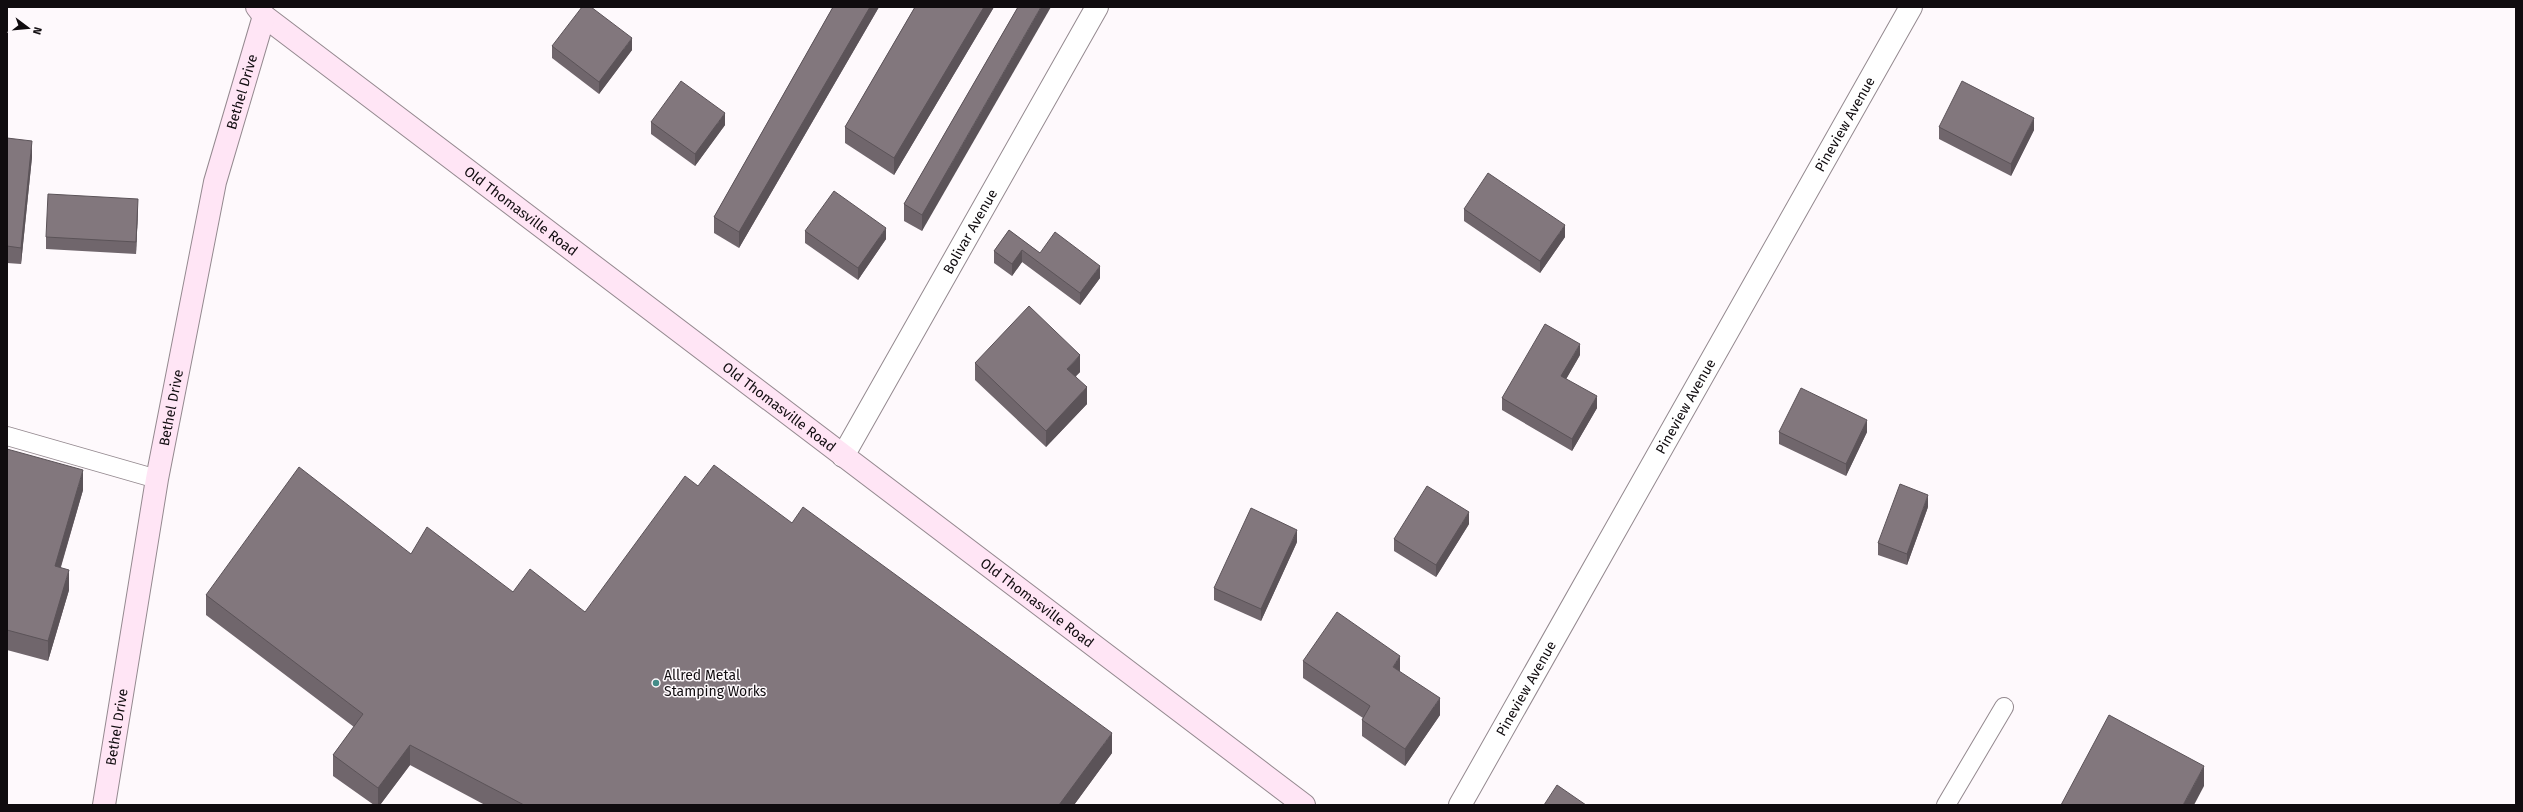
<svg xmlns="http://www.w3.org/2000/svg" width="2523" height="812" font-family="'Fira Sans',sans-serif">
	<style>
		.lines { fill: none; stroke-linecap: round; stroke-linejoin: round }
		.lane-casing { stroke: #94898f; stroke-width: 20 }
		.street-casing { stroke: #94898f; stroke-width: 24 }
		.secondary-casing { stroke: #94898f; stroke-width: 24 }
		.lane { stroke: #fff; stroke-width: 18 }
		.street { stroke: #fff; stroke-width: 22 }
		.secondary { stroke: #ffe5f5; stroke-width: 22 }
		.wall { fill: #70666c }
		.shaded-wall { fill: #5b5358 }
		.building { fill: #82777d; stroke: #5b5358 }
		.poi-dot { fill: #448c88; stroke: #fef9fc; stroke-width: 1.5 }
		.labels { text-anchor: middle; stroke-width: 3; stroke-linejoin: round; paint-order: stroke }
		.street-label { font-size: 14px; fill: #100c0f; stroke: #fef9fc }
		.poi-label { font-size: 14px; fill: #100c0f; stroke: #fef9fc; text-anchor: start }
	</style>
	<rect width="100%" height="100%" fill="#fef9fc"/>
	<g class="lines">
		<defs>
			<g id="lane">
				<polyline points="7,436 157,479"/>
				<polyline points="1946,805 2004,707"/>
			</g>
			<g id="street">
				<path id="s1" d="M843 456 1097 7"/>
				<path id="s2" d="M1460 805 1911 7"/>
			</g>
			<g id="secondary">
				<path id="s3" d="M257 7 264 16 1304 805"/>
				<path id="s4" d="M104 805 157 479 215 182 264 16"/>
			</g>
		</defs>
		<!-- lane casing -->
		<use href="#lane" class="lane-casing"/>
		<!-- street casing -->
		<use href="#street" class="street-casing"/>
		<!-- secondary casing -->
		<use href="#secondary" class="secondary-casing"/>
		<!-- lane -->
		<use href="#lane" class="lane"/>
		<!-- street -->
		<use href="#street" class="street"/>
		<!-- secondary -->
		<use href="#secondary" class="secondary"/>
	</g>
	<!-- wall -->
	<g class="wall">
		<polygon points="833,7 879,7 739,248 714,233 714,217"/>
		<polygon points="915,7 994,7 894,175 845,143 845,127"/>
		<polygon points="1018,7 922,231 904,221 904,204"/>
		<polygon points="552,46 632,50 599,94 552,58"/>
		<polygon points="651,122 725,125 695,166 651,134"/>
		<polygon points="1939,127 2034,130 2011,176 1939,139"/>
		<polygon points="7,138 32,157 21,264 7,263"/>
		<polygon points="1464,209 1565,237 1540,273 1464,221"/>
		<polygon points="138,210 136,254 46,249 46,237"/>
		<polygon points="1009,230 1040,253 1100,278 1080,305 1022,262 1012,276 994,263 994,251"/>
		<polygon points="805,231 886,239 858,280 805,243"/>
		<polygon points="1580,355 1566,379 1597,408 1572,451 1502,410 1502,398"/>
		<polygon points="975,363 1080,372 1076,376 1087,404 1046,447 975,380"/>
		<polygon points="1779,432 1867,432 1846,476 1779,444"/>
		<polygon points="7,449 83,490 61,567 69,590 48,661 7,650"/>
		<polygon points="698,486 792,523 1112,753 1074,805 485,805 410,765 380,805 374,805 333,776 333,755 354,727 206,615 206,595 411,554 513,592 585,612"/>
		<polygon points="1928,507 1907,565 1878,555 1878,543"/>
		<polygon points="1469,524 1436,577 1394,551 1394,539"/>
		<polygon points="1297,542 1261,621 1214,600 1214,588"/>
		<polygon points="1303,661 1400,672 1440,715 1405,766 1362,736 1362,720 1363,718 1303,678"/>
	</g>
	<!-- shaded-wall -->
	<g class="shaded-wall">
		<polygon points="870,7 879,7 739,248 739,232"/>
		<polygon points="984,7 994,7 894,175 894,158"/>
		<polygon points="1041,7 1051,7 922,231 922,215"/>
		<polygon points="632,38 632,50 599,94 599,82"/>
		<polygon points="725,113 725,125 695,166 695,154"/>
		<polygon points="2034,118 2034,130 2011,176 2011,164"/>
		<polygon points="32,141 32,157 21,264 21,248"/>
		<polygon points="138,199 138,210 136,254 136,242"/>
		<polygon points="1565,225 1565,237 1540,273 1540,261"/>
		<polygon points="886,228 886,239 858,280 858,268"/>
		<polygon points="1022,250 1022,262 1012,276 1012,264"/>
		<polygon points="1100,266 1100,278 1080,305 1080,293"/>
		<polygon points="1580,344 1580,355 1561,388 1561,376"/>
		<polygon points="1080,355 1080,372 1067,385 1067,369"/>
		<polygon points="1087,387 1087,404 1046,447 1046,431"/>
		<polygon points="1597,396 1597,408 1572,451 1572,439"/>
		<polygon points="1867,420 1867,432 1846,476 1846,464"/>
		<polygon points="83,470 83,490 55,586 55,566"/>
		<polygon points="1928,495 1928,507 1907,565 1907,554"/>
		<polygon points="1469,512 1469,524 1436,577 1436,565"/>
		<polygon points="1297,530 1297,542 1261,621 1261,609"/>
		<polygon points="69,570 69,590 48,661 48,641"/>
		<polygon points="1400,656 1400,672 1393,667"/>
		<polygon points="1440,698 1440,715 1405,766 1405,749"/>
		<polygon points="1112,733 1112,753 1074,805 1059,805"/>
		<polygon points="410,745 410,765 380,805 378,805 378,788"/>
		<polygon points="2204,766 2204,786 2194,805 2183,805"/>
	</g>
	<!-- building -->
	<g class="building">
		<polygon points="582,7 591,7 632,38 599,82 552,46"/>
		<polygon points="833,7 870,7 739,232 714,217"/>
		<polygon points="915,7 984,7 894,158 845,127"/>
		<polygon points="1018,7 1041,7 922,215 904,204"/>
		<polygon points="681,81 725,113 695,154 651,122"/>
		<polygon points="1962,81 2034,118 2011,164 1939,127"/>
		<polygon points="7,138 32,141 21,248 7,246"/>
		<polygon points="1488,173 1565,225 1540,261 1464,209"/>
		<polygon points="834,191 886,228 858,268 805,231"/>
		<polygon points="48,194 138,199 136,242 46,237"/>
		<polygon points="1009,230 1040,253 1055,232 1100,266 1080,293 1022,250 1012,264 994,251"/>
		<polygon points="1029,306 1080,355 1067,369 1087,387 1046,431 975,363"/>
		<polygon points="1545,324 1580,344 1561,376 1597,396 1572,439 1502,398"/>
		<polygon points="1801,388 1867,420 1846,464 1779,432"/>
		<polygon points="7,449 83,470 55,566 69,570 48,641 7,630"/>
		<polygon points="714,465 792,523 803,507 1112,733 1059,805 524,805 410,745 378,788 333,755 363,714 206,595 299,467 411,554 427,527 513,592 530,569 585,612 685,476 698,486"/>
		<polygon points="1900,484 1928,495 1907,554 1878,543"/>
		<polygon points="1427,486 1469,512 1436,565 1394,539"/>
		<polygon points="1251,508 1297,530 1261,609 1214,588"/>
		<polygon points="1337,612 1400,656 1393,667 1440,698 1405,749 1362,720 1370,706 1303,661"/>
		<polygon points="2109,715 2204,766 2183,805 2061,805"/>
		<polygon points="1557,785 1586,805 1544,805"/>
	</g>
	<!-- markers -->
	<circle class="poi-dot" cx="656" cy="683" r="4"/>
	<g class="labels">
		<!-- street labels -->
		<g class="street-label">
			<text dy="5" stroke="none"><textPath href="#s4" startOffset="727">Bethel Drive</textPath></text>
			<text dy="5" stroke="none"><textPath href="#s2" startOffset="782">Pineview Avenue</textPath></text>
			<text dy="5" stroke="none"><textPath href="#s3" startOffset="334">Old Thomasville Road</textPath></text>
			<text dy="5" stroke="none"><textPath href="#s1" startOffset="258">Bolivar Avenue</textPath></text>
			<text dy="5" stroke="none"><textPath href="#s2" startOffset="458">Pineview Avenue</textPath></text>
			<text dy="5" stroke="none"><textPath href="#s4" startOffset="403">Bethel Drive</textPath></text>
			<text dy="5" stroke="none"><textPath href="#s3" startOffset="658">Old Thomasville Road</textPath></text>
			<text dy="5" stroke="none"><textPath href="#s3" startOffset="982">Old Thomasville Road</textPath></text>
			<text dy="5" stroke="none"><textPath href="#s2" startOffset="134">Pineview Avenue</textPath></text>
			<text dy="5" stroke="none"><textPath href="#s4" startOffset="79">Bethel Drive</textPath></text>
		</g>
		<!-- poi labels -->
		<g class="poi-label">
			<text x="664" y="680">Allred Metal<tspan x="664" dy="16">Stamping Works</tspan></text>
		</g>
	</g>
	<!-- border -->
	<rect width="2523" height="812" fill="none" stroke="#100c0f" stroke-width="16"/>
	<!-- north arrow -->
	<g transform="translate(28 28) rotate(106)" stroke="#fef9fc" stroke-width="3" paint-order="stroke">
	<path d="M0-3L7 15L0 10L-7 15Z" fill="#100c0f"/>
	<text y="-6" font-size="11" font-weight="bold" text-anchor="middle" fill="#100c0f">N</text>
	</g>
</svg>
